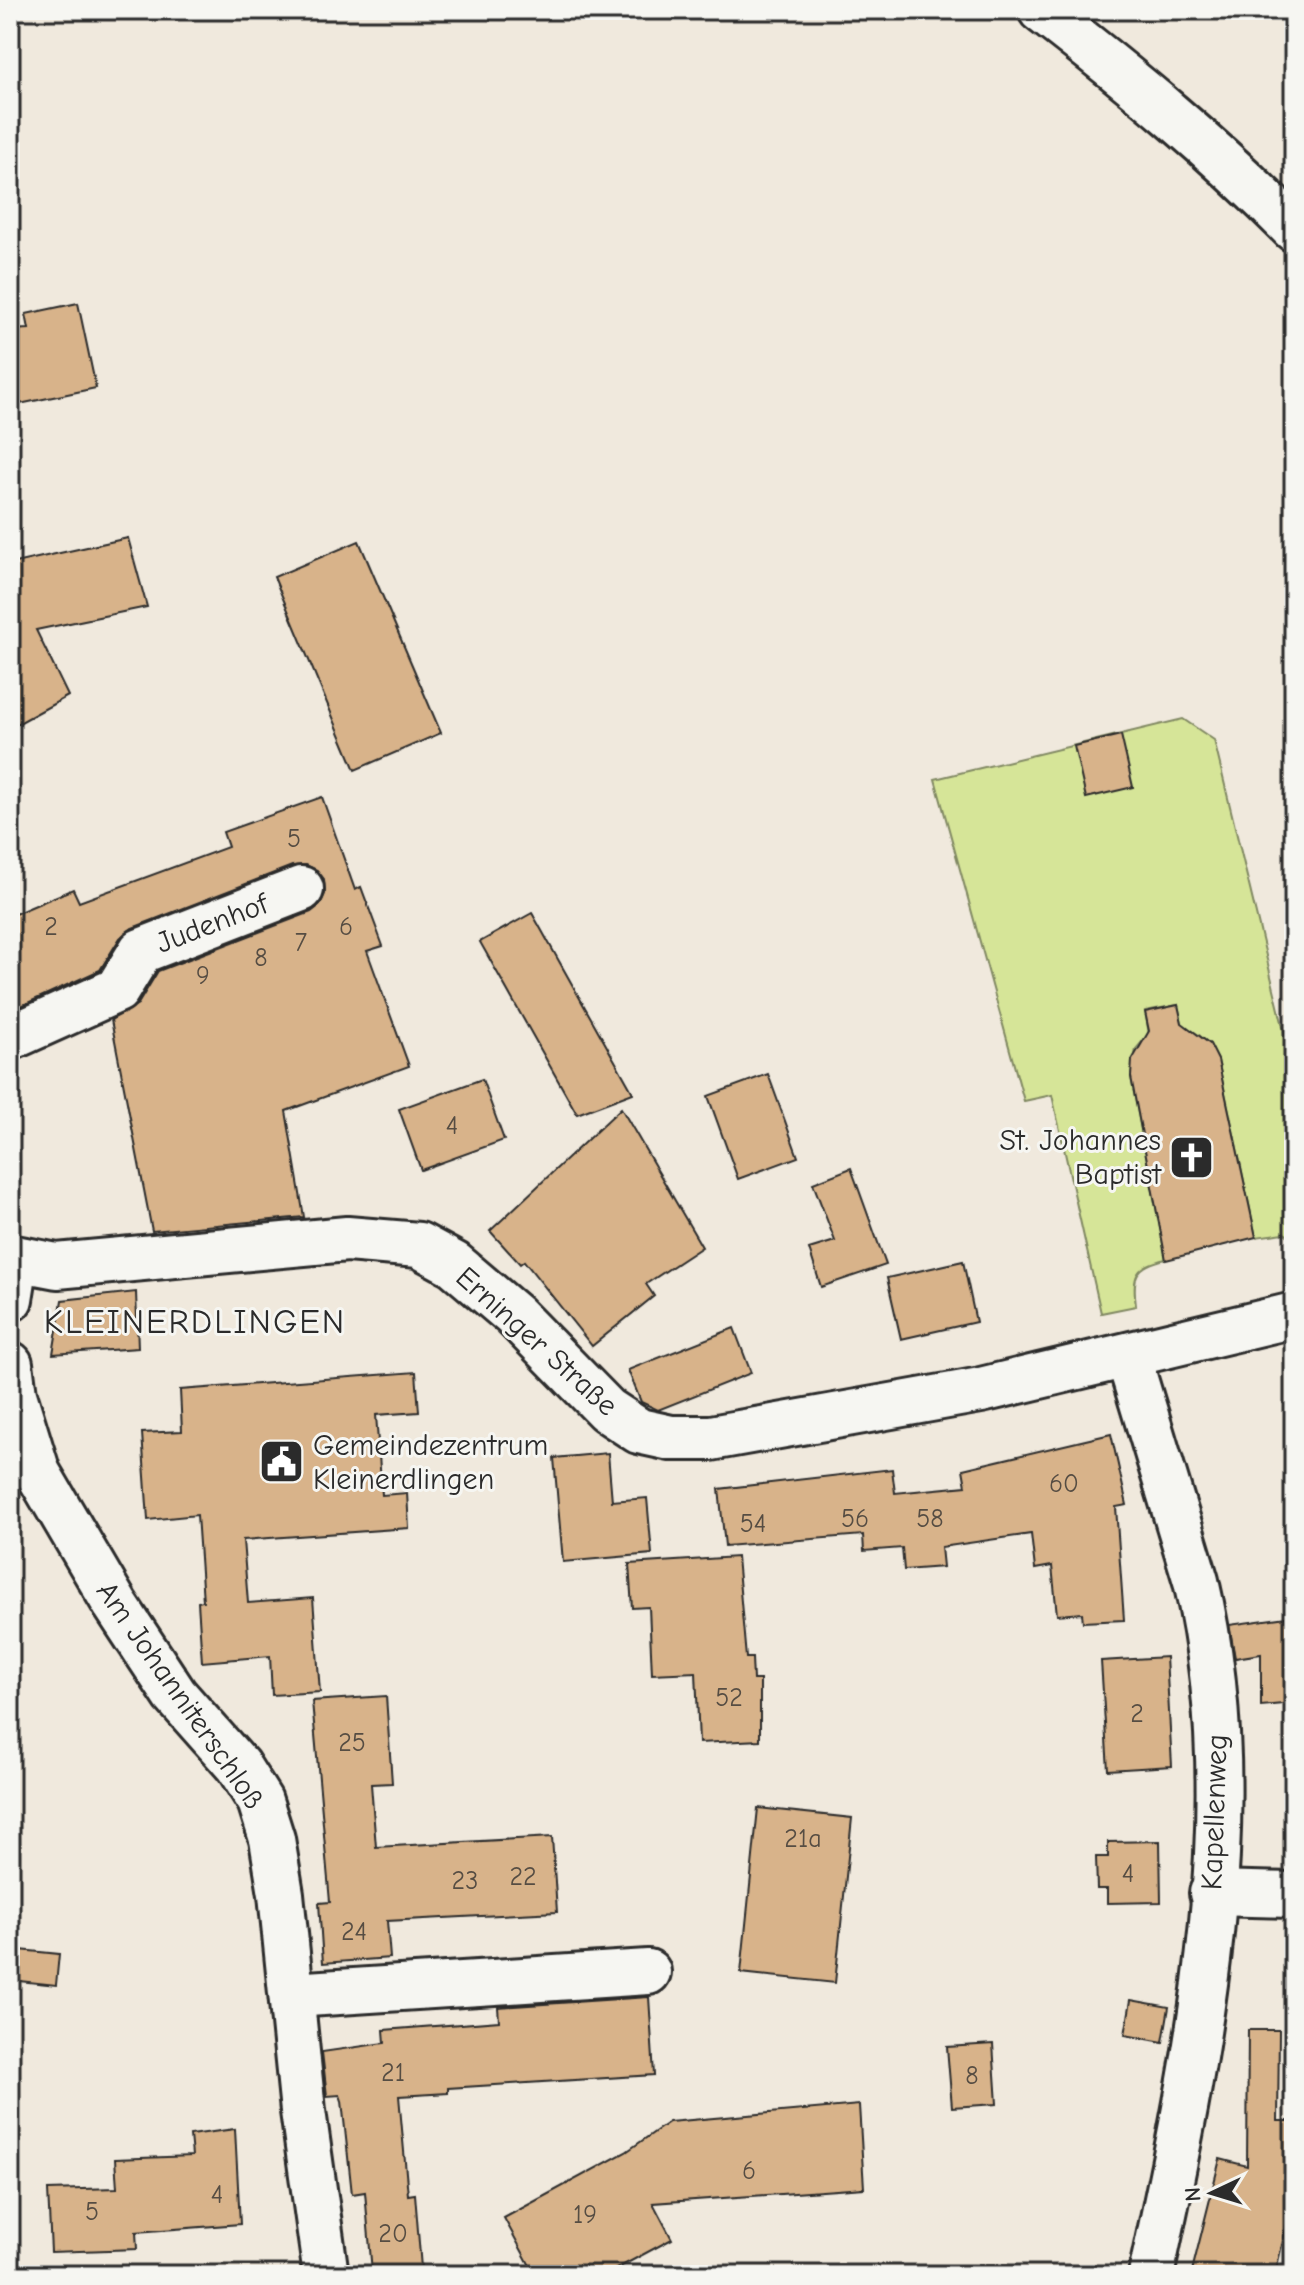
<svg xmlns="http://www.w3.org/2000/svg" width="1304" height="2285" font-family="'Comic Neue',sans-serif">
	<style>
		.green { fill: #d6e598; stroke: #808862; stroke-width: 2 }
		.building { fill: #d8b38a; stroke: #2b2b2b; stroke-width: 2 }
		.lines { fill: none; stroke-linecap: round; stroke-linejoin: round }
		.minor-casing { stroke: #2b2b2b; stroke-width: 50 }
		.major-casing { stroke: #2b2b2b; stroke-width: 50 }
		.minor { stroke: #f6f6f2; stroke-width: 44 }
		.major { stroke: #f6f6f2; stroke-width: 44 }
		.labels { text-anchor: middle; stroke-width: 6; stroke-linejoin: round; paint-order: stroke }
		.number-label { font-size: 26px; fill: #564d43 }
		.street-label { font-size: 30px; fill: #2b2b2b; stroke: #f6f6f2 }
		.poi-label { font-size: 30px; fill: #2b2b2b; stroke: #f6f6f2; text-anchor: end }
		.quarter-label { font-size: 34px; letter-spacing: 2px; fill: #2b2b2b; stroke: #f6f6f2 }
	</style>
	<rect width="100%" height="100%" fill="#f0e9dd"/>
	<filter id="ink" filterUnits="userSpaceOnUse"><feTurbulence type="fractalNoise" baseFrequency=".0125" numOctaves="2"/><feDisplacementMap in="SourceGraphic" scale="16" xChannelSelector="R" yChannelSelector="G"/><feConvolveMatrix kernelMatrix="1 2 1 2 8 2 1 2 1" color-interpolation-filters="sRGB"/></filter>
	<g filter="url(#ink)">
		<!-- green -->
		<path class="green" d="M1183 719 1214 740 1294 1072V1239L1284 1233 1256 1237 1218 1060C1209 1043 1201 1033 1183 1027L1178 1005 1145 1011 1149 1034 1136 1049 1131 1077 1166 1259C1135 1266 1132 1275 1136 1306L1101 1313 1052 1095 1024 1101 935 779Z"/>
		<!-- building -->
		<g class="building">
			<polygon points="78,303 96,388 10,406 10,330 29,329 26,314"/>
			<polygon points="128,538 147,607 36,630 68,696 10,728 10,564"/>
			<polygon points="359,541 441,733 355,770 274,577"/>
			<polygon points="1121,735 1133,787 1086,798 1074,746"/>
			<polygon points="322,797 355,890 361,887 383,946 367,951 409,1066 286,1111 304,1217 152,1231 111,1020 138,1004 158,971 311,912 320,905 325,894 324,879 317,870 306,865 292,866 132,928 120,938 100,970 10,1011 10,916 73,889 79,902 228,847 223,832"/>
			<polygon points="532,913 633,1093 577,1114 480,942"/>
			<polygon points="1178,1005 1182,1023 1210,1044 1218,1060 1256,1237 1166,1260 1131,1077 1132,1060 1149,1031 1145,1012"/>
			<polygon points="768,1074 798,1157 738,1179 708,1096"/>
			<polygon points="482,1079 504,1140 421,1170 399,1109"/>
			<polygon points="621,1108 702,1247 646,1284 654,1296 592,1346 524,1261 520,1264 490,1231"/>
			<polygon points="851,1168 886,1265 821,1287 809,1249 835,1241 813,1183"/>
			<polygon points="963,1261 976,1322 901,1339 887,1278"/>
			<polygon points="136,1292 138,1348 53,1354 62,1300"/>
			<polygon points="734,1328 751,1373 658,1410 641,1402 628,1370"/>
			<polygon points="416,1372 419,1412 376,1415 382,1495 407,1493 409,1528 243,1540 248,1603 313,1598 320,1692 272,1695 270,1656 202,1662 198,1602 203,1601 197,1515 148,1520 142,1433 182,1431 180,1390"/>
			<polygon points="1111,1434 1127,1505 1116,1507 1124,1620 1083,1622 1082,1613 1057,1615 1052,1566 1035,1569 1031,1534 941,1547 943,1567 904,1570 902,1548 864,1551 863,1535 725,1546 719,1489 892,1469 895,1493 966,1486 963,1469"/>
			<polygon points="608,1453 612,1501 647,1498 652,1554 563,1562 554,1458"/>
			<polygon points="737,1557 746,1658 752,1658 753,1680 760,1680 760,1740 699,1743 696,1672 652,1674 649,1607 632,1608 629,1564"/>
			<polygon points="1294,1616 1294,1703 1261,1706 1261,1654 1235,1658 1229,1625"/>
			<polygon points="1166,1657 1172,1766 1108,1770 1101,1661"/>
			<polygon points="386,1696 392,1783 371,1784 376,1847 552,1837 557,1912 387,1921 390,1958 323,1963 319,1903 330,1902 312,1701"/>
			<polygon points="758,1808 852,1818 835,1983 741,1973"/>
			<polygon points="1160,1841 1161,1902 1107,1903 1107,1889 1097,1889 1096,1857 1108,1857 1108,1842"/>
			<polygon points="10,1949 59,1954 56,1985 10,1980"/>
			<polygon points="649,1997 654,2075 448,2088 448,2093 399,2096 408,2195 415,2194 421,2268 372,2272 365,2192 352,2194 342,2101 340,2095 327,2096 322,2052 385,2043 384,2030 499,2021 498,2007"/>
			<polygon points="1131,2000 1169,2007 1163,2042 1125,2035"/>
			<polygon points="1248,2030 1279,2030 1278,2121 1294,2121 1294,2194 1275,2275 1191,2275 1220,2159 1247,2166"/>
			<polygon points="993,2044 997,2104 952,2107 947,2047"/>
			<polygon points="859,2105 864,2188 653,2203 672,2239 605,2275 535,2275 504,2218 626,2152 669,2122"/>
			<polygon points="235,2129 240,2224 136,2232 137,2249 51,2252 48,2190 117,2188 115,2159 192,2156 190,2135"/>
		</g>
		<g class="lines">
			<defs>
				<g id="minor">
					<polyline points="10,1038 117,990 141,951 301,889"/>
					<polyline points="10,1257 57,1266 347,1239 419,1245 454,1264 514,1315 607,1410 639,1431 671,1438 711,1438 981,1390 1294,1315"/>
					<polyline points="10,1299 16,1261"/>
					<path d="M1128 1356 1196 1581C1249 1806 1199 2053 1151 2275"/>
					<polyline points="10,1364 14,1395 38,1473 115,1604 175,1695 238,1766 260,1801 272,1839 281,1894 303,2111 326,2275"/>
					<polyline points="1212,1893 1294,1895"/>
					<polyline points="292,1995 648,1972"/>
				</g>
				<path id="major" d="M1041 10C1130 79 1215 149 1294 229"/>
			</defs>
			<!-- minor casing -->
			<use href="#minor" class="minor-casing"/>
			<!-- major casing -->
			<use href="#major" class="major-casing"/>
			<!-- minor -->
			<use href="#minor" class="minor"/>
			<!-- major -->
			<use href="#major" class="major"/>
		</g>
	</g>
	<!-- icons -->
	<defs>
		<symbol id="church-square" viewBox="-11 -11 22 22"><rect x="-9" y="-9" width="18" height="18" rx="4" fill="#2b2b2b" stroke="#f6f6f2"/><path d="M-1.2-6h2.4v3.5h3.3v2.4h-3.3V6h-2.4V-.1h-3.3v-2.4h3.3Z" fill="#fff"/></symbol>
		<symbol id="civic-square" viewBox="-11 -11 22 22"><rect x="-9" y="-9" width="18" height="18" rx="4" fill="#2b2b2b" stroke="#f6f6f2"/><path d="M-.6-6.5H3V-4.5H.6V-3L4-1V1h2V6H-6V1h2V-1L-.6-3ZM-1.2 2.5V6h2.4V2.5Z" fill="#fff"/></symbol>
	</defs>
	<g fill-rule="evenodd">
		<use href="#church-square" x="1166" y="1132" width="51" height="51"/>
		<use href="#civic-square" x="256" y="1436" width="51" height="51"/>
	</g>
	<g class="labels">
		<!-- number labels -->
		<g class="number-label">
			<text x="294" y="847">5</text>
			<text x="51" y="935">2</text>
			<text x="346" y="935">6</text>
			<text x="301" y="951">7</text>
			<text x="261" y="966">8</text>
			<text x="203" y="984">9</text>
			<text x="452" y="1134">4</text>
			<text x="1064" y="1492">60</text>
			<text x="855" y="1527">56</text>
			<text x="930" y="1527">58</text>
			<text x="753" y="1532">54</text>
			<text x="729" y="1706">52</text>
			<text x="1137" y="1722">2</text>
			<text x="352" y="1751">25</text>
			<text x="803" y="1847">21a</text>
			<text x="1128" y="1882">4</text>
			<text x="523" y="1885">22</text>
			<text x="465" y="1889">23</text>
			<text x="354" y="1940">24</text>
			<text x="393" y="2081">21</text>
			<text x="972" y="2084">8</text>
			<text x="749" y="2179">6</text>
			<text x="217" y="2203">4</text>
			<text x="92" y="2220">5</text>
			<text x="585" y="2223">19</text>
			<text x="393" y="2242">20</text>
		</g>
		<!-- street labels -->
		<g class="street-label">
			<text transform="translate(212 923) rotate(-21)" y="10">Judenhof</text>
			<text transform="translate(537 1341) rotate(42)" y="10">Erninger Straße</text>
			<text transform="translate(181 1695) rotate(55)" y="10">Am Johanniterschloß</text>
			<text transform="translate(1214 1812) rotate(-88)" y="10">Kapellenweg</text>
		</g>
		<!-- poi labels -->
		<g class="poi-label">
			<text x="1161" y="1150">St. Johannes<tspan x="1161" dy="34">Baptist</tspan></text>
			<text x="313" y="1455" text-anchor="start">Gemeindezentrum<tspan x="313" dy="34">Kleinerdlingen</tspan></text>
		</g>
		<!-- quarter labels -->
		<g class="quarter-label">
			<text x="195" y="1333">KLEINERDLINGEN</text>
		</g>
	</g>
	<!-- margin -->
	<rect width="1304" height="2285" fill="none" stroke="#f6f6f2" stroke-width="40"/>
	<rect x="20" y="20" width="1264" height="2245" fill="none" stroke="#2b2b2b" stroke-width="3" filter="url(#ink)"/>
	<!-- north arrow -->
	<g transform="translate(1212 2193) rotate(266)" stroke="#f6f6f2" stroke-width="6" paint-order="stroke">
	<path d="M0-6L14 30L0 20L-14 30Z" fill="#2b2b2b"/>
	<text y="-12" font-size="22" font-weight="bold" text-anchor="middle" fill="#2b2b2b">N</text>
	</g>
</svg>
